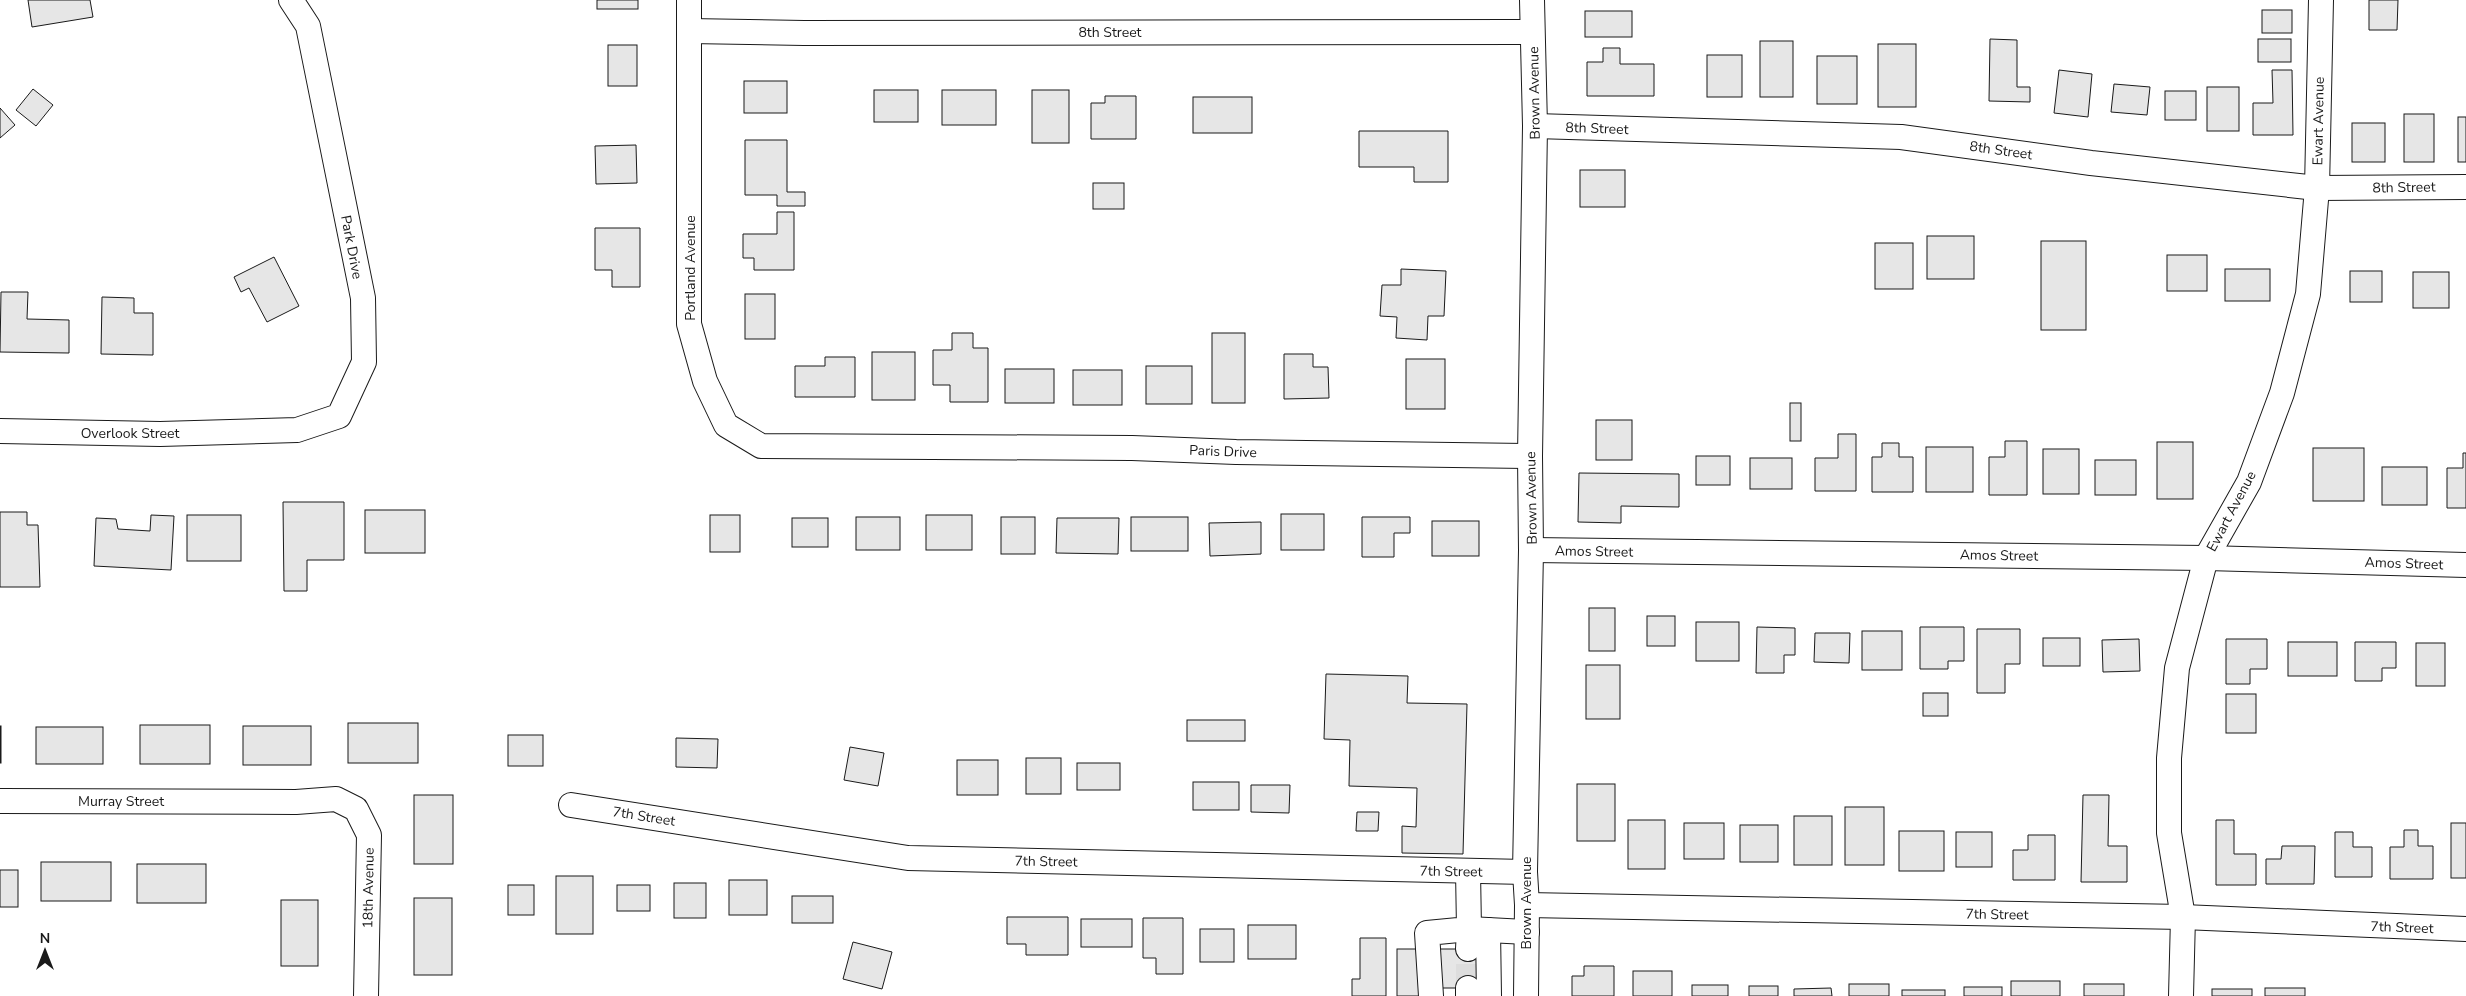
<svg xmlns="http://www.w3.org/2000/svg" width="2466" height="996" font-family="'Nunito Sans',sans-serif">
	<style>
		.building { fill: #e6e6e6; stroke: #1a1a1a }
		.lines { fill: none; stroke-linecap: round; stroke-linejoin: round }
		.minor-tunnel { stroke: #ddd; stroke-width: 24; stroke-dasharray: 24 12; stroke-linecap: butt }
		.minor-casing { stroke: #1a1a1a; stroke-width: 26 }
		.minor { stroke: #fff; stroke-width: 24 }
		.labels { text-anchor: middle; stroke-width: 4; stroke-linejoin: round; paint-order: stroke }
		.street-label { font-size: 14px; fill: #1a1a1a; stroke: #fff }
	</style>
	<rect width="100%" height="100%" fill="#fff"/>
	<!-- building -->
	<g class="building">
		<polygon points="28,0 90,0 93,17 32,27"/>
		<rect x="597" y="0" width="41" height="9"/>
		<polygon points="2369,0 2398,0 2397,30 2369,30"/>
		<rect x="2262" y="10" width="30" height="23"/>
		<rect x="1585" y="11" width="47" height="26"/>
		<polygon points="1990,39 2017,40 2017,87 2030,87 2030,102 1989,101"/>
		<rect x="2258" y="39" width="33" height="23"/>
		<rect x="1760" y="41" width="33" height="56"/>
		<rect x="1878" y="44" width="38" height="63"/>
		<rect x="608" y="45" width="29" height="41"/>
		<polygon points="1603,48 1620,48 1620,64 1654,64 1654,96 1587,96 1587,62 1603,62"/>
		<rect x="1707" y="55" width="35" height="42"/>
		<rect x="1817" y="56" width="40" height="48"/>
		<polygon points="2059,70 2092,74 2088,117 2054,113"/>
		<polygon points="2272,70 2292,70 2293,135 2253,135 2253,103 2273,103"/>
		<rect x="744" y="81" width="43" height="32"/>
		<polygon points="2114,84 2150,87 2147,115 2111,112"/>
		<rect x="2207" y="87" width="32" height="44"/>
		<polygon points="33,89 53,105 36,126 16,110"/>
		<rect x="874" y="90" width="44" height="32"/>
		<rect x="942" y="90" width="54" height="35"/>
		<rect x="1032" y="90" width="37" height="53"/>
		<rect x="2165" y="91" width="31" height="29"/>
		<polygon points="1105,96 1136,96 1136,139 1091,139 1091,103 1105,103"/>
		<rect x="1193" y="97" width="59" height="36"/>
		<polygon points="0,108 15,125 0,138"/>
		<rect x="2404" y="114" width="30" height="48"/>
		<rect x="2458" y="117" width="8" height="45"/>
		<rect x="2352" y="123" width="33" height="39"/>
		<polygon points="1359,131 1448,131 1448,182 1414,182 1414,167 1359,167"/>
		<polygon points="745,140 787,140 787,192 805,192 805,206 777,206 777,195 745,195"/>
		<polygon points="636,145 637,183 596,184 595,146"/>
		<rect x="1580" y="170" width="45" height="37"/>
		<rect x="1093" y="183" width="31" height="26"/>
		<polygon points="777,212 794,212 794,270 754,270 754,258 743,258 743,234 777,234"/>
		<polygon points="595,228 640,228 640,287 612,287 612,270 595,270"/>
		<rect x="1927" y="236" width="47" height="43"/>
		<rect x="2041" y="241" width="45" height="89"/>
		<rect x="1875" y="243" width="38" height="46"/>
		<rect x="2167" y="255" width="40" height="36"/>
		<polygon points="274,257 299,306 267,322 249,288 241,292 234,277"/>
		<polygon points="1401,269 1446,271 1444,316 1428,316 1427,340 1396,338 1397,317 1380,316 1382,285 1401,285"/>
		<rect x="2225" y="269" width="45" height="32"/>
		<rect x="2350" y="271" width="32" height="31"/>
		<rect x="2413" y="272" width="36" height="36"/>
		<polygon points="1,292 28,292 27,319 69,320 69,353 0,352"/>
		<rect x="745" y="294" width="30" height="45"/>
		<polygon points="102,297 134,298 134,313 153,313 153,355 101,354"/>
		<polygon points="952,333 973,333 973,348 988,348 988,402 950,402 950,385 933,385 933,350 952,350"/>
		<rect x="1212" y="333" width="33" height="70"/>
		<rect x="872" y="352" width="43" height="48"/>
		<polygon points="1284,354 1313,354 1313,367 1328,367 1329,398 1284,399"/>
		<polygon points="825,357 855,357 855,397 795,397 795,366 825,366"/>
		<rect x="1406" y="359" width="39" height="50"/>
		<rect x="1146" y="366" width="46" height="38"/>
		<rect x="1005" y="369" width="49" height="34"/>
		<rect x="1073" y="370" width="49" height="35"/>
		<rect x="1790" y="403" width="11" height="38"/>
		<rect x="1596" y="420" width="36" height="40"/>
		<polygon points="1838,434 1856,434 1856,491 1815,491 1815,458 1838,458"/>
		<polygon points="2005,441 2027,441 2027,495 1989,495 1989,457 2005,457"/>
		<rect x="2157" y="442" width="36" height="57"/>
		<polygon points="1882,443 1899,443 1899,457 1913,457 1913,492 1872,492 1872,457 1882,457"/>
		<rect x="1926" y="447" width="47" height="45"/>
		<rect x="2313" y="448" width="51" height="53"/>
		<rect x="2043" y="449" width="36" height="45"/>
		<polygon points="2463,453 2466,453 2466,508 2447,508 2447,468 2463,468"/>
		<rect x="1696" y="456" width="34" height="29"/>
		<rect x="1750" y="458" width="42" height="31"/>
		<rect x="2095" y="460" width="41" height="35"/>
		<rect x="2382" y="467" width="45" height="38"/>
		<polygon points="1579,473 1679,474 1679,507 1621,506 1621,523 1578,522"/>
		<polygon points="283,502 344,502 344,560 307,560 307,591 284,591"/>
		<rect x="365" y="510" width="60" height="43"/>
		<polygon points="0,512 27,512 27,525 38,525 40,587 0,587"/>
		<rect x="1281" y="514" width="43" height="36"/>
		<polygon points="151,515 174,516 171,570 94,566 96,518 116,519 118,529 150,531"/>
		<rect x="187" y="515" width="54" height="46"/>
		<rect x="710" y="515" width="30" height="37"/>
		<rect x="926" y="515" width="46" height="35"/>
		<rect x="856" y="517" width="44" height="33"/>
		<rect x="1001" y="517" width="34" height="37"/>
		<rect x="1131" y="517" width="57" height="34"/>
		<polygon points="1362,517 1410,517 1410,533 1394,533 1394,557 1362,557"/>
		<rect x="792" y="518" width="36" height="29"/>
		<polygon points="1057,518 1119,518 1118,554 1056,553"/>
		<rect x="1432" y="521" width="47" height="35"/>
		<polygon points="1261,522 1261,554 1210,556 1209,523"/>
		<rect x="1589" y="608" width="26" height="43"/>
		<rect x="1647" y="616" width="28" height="30"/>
		<rect x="1696" y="622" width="43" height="39"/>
		<polygon points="1757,627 1795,628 1795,655 1784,655 1784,673 1756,673"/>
		<polygon points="1920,627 1964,627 1964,661 1948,661 1948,669 1920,669"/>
		<polygon points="1977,629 2020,629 2020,664 2005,664 2005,693 1977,693"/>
		<rect x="1862" y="631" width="40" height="39"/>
		<polygon points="1815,633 1850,633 1849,663 1814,662"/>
		<rect x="2043" y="638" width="37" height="28"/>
		<polygon points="2139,639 2140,671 2103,672 2102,640"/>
		<polygon points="2226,639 2267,639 2267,669 2250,669 2250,684 2226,684"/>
		<rect x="2288" y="642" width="49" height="34"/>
		<polygon points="2355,642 2396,642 2396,668 2382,668 2382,681 2355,681"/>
		<rect x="2416" y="643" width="29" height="43"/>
		<rect x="1586" y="665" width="34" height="54"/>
		<polygon points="1326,674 1408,676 1407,703 1467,704 1463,854 1402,853 1402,826 1416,827 1417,788 1349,786 1350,740 1324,739"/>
		<rect x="1923" y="693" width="25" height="23"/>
		<rect x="2226" y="694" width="30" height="39"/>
		<rect x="1187" y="720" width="58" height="21"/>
		<rect x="348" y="723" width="70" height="40"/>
		<rect x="140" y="725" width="70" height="39"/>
		<rect x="0" y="726" width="1" height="37"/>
		<rect x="243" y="726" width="68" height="39"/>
		<rect x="36" y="727" width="67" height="37"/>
		<rect x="508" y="735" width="35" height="31"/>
		<polygon points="676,738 718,739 717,768 676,767"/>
		<polygon points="850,747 884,753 878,786 844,780"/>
		<rect x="1026" y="758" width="35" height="36"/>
		<rect x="957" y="760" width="41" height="35"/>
		<rect x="1077" y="763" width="43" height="27"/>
		<rect x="1193" y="782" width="46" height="28"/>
		<rect x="1577" y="784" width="38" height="57"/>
		<polygon points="1251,785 1290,785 1289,813 1251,812"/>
		<rect x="414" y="795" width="39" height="69"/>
		<polygon points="2083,795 2109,795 2108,846 2127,846 2127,882 2081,882"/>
		<rect x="1845" y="807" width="39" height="58"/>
		<polygon points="1357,812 1379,812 1378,831 1356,831"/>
		<rect x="1794" y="816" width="38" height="49"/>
		<rect x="1628" y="820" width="37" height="49"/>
		<polygon points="2216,820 2234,820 2234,854 2256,854 2256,885 2216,885"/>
		<rect x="1684" y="823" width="40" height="36"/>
		<rect x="2451" y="823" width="15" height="55"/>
		<rect x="1740" y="825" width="38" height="37"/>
		<polygon points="2404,830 2418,830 2418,846 2433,846 2433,879 2390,879 2390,847 2404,847"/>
		<rect x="1899" y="831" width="45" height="40"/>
		<rect x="1956" y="832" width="36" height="35"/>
		<polygon points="2335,832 2353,832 2353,847 2372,847 2372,877 2335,877"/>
		<polygon points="2028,835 2055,835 2055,880 2013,880 2013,850 2028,850"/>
		<polygon points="2282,846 2315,846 2314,884 2266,884 2266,859 2281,859"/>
		<rect x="41" y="862" width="70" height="39"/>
		<rect x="137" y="864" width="69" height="39"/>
		<rect x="0" y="870" width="18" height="37"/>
		<rect x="556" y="876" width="37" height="58"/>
		<rect x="729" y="880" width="38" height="35"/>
		<rect x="674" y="883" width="32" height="35"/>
		<rect x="508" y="885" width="26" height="30"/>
		<rect x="617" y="885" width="33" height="26"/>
		<rect x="792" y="896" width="41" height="27"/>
		<rect x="414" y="898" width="38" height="77"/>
		<rect x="281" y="900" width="37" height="66"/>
		<polygon points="1007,917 1068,917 1068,955 1026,955 1026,944 1007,944"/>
		<polygon points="1143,918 1183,918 1183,974 1156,974 1156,958 1143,958"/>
		<rect x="1081" y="919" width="51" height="28"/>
		<rect x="1248" y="925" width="48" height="34"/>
		<rect x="1200" y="929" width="34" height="33"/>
		<polygon points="1360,938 1386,938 1386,996 1352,996 1352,979 1360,979"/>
		<polygon points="853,942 892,952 882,989 843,979"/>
		<rect x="1397" y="949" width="25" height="47"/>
		<rect x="1437" y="949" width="47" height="39"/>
		<polygon points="1584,966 1614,966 1614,996 1572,996 1572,976 1584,976"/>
		<rect x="1633" y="971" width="39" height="25"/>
		<rect x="2011" y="981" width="49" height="15"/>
		<rect x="1849" y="984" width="40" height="12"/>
		<rect x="2084" y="984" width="40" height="12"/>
		<rect x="1692" y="985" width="36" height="11"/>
		<rect x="1749" y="986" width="29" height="10"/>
		<rect x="1964" y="987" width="38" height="9"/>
		<polygon points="1831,988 1832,996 1794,996 1794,989"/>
		<rect x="2265" y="988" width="40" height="8"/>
		<rect x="2212" y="989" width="40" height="7"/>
		<rect x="1902" y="990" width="43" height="6"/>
	</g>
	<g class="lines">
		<!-- minor-tunnel -->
		<polyline class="minor-tunnel" points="1468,988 1468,949"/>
		<defs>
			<g id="minor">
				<polyline points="689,0 689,324 705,381 726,425 761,446 1132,448 1236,452 1530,456"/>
				<polyline points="689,31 804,33 1532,32"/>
				<polyline points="1535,126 1901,137 2091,163 2317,188 2466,187"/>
				<polyline points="0,431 160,434 297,430 339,416 364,362 363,298 308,26 291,0"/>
				<polyline points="1531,550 2206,558 2466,565"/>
				<polyline points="0,801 296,802 336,799 356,809 369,835 366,996"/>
				<polyline points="571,805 908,858 1525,872"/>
				<polyline points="1527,905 2183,917 2466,929"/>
				<polyline points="1488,930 1489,996"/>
				<polyline points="1468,949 1469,929 1527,932"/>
				<polyline points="1431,996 1427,933 1469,929 1468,871"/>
				<polyline points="1468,996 1468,988"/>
				<polyline points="1526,996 1527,905 1525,872 1531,550 1530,456 1535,126 1532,0"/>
				<polyline points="2181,996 2183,917 2169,833 2169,758 2177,668 2206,558 2249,482 2282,393 2308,294 2317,188 2321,0"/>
			</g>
		</defs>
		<!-- minor casing -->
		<use href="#minor" class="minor-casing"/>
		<!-- minor -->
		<use href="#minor" class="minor"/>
	</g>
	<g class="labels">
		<!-- street labels -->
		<g class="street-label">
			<text x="1110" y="37">8th Street</text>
			<text transform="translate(1534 93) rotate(-91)" y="5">Brown Avenue</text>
			<text transform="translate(2318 121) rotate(-89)" y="5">Ewart Avenue</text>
			<text transform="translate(1597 128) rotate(2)" y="5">8th Street</text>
			<text transform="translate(2001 150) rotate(8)" y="5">8th Street</text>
			<text transform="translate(2404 187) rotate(-1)" y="5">8th Street</text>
			<text transform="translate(352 247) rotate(79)" y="5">Park Drive</text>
			<text transform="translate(690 268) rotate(-90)" y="5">Portland Avenue</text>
			<text x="130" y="438">Overlook Street</text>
			<text transform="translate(1223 451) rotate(2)" y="5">Paris Drive</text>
			<text transform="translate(1531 498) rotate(-91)" y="5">Brown Avenue</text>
			<text transform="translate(2231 511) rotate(-62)" y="5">Ewart Avenue</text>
			<text transform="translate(1594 551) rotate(1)" y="5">Amos Street</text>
			<text transform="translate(1999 555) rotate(1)" y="5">Amos Street</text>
			<text transform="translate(2404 563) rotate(2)" y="5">Amos Street</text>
			<text x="121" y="806">Murray Street</text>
			<text transform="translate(644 816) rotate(9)" y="5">7th Street</text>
			<text transform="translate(1046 861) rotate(1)" y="5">7th Street</text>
			<text transform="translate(1451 871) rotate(1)" y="5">7th Street</text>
			<text transform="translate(368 888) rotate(-89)" y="5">18th Avenue</text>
			<text transform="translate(1526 903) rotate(-90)" y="5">Brown Avenue</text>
			<text transform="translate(1997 914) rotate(1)" y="5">7th Street</text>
			<text transform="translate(2402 927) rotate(2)" y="5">7th Street</text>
		</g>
	</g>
	<!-- north arrow -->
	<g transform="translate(45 951)" stroke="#ffffff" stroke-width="4" paint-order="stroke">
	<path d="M0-4L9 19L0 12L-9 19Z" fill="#1a1a1a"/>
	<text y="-8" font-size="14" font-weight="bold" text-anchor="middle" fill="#1a1a1a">N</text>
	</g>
</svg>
